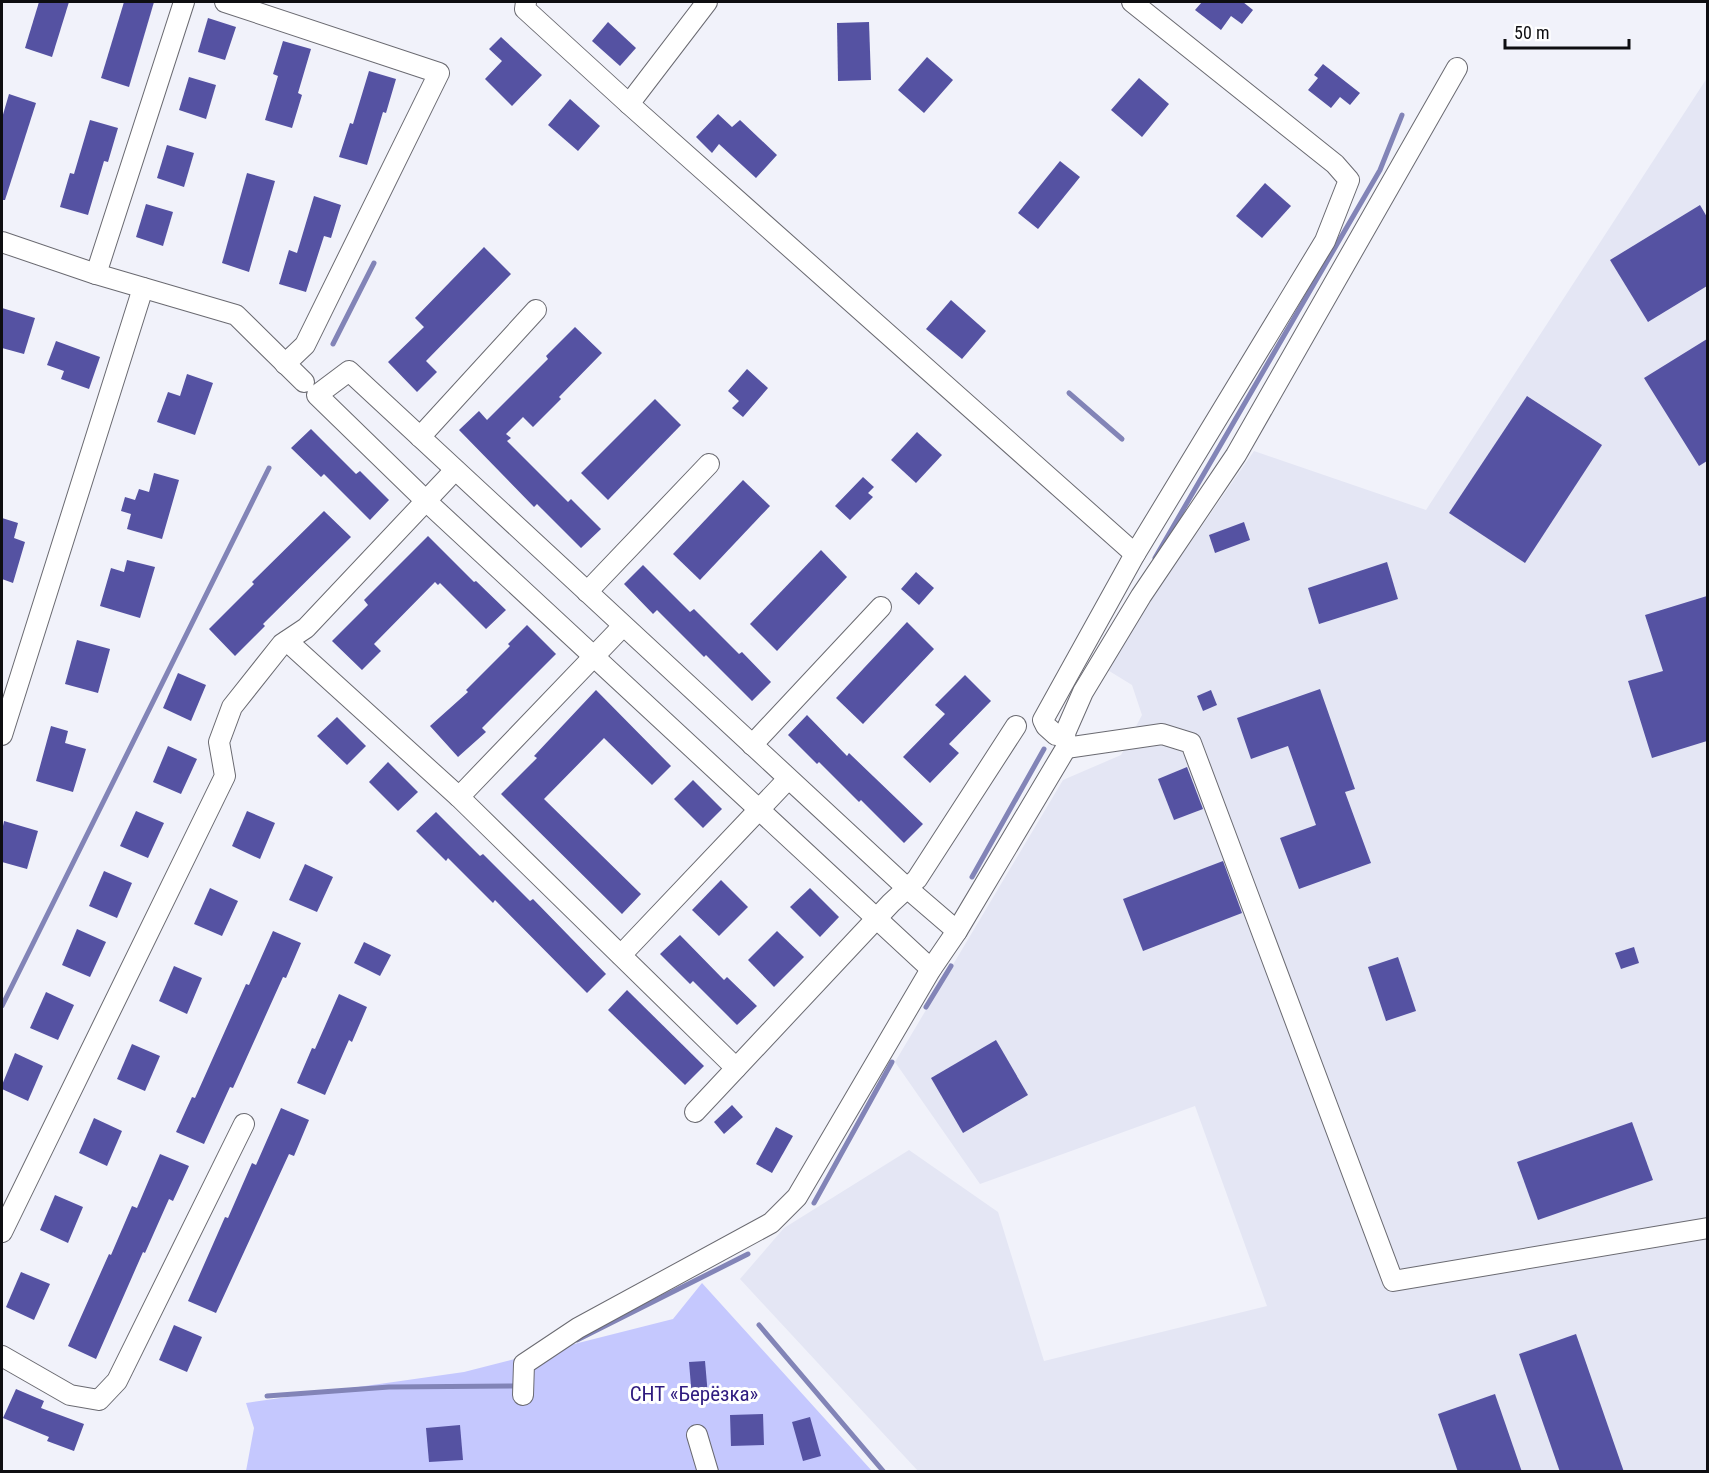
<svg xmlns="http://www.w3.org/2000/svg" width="1709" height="1473" font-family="'Roboto Condensed',sans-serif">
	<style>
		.built { fill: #e4e6f4 }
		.green { fill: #c5c8fe }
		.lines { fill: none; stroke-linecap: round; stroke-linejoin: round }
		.stream { stroke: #8284b7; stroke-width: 5 }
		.building { fill: #5552a2 }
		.street-casing { stroke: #6a6a71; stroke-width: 22 }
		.street { stroke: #fff; stroke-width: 20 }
		.labels { text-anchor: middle; stroke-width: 6; stroke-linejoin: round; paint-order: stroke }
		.park-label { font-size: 21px; fill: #2f1b7f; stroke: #fff }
	</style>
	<rect width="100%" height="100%" fill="#f1f2fa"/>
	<!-- built -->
	<polygon class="built" points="1707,78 1707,1471 918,1471 740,1279 784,1228 909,1150 998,1212 1044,1361 1267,1306 1195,1106 980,1184 895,1062 1063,780 1121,755 1142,715 1132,685 1106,669 1165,579 1254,451 1426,510"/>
	<!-- green -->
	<polygon class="green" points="702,1283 872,1471 246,1471 254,1428 246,1403 464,1372 673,1319"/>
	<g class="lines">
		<!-- stream -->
		<g class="stream">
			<polyline points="333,344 374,263"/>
			<polyline points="1069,393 1122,439"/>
			<polyline points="1155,558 1380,170 1402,115"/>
			<polyline points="972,877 1044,749"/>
			<polyline points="2,1006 269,468"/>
			<polyline points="926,1007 951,966"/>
			<polyline points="814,1203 892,1062"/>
			<polyline points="759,1325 884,1472"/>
			<polyline points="577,1340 748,1254"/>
			<polyline points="267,1396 389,1387 513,1386"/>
		</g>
	</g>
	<!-- building -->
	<g class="building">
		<polygon points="39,2 69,2 52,57 25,48"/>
		<polygon points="124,2 154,2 129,87 101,78"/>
		<polygon points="1202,2 1243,2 1253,10 1242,24 1231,16 1221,30 1195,10"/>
		<polygon points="208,18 236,27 225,60 198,52"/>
		<polygon points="608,22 636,48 620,66 592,41"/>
		<polygon points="869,22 871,80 838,81 837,23"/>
		<polygon points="501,37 542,75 512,106 485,79 502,61 489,49"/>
		<polygon points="283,41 311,49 298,93 302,95 292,128 265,120 278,76 273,74"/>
		<polygon points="927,57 953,80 924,113 898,90"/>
		<polygon points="1323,64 1360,93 1350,105 1340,97 1331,108 1308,90 1318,78 1314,75"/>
		<polygon points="369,71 396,79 386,113 383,112 367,165 339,157 350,123 353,124"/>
		<polygon points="189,77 216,85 206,119 179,110"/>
		<polygon points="1139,78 1169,104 1142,137 1111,110"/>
		<polygon points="9,94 36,103 5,200 2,200 2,118"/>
		<polygon points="570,99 600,126 578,151 548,125"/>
		<polygon points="718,114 732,127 740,120 777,155 756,178 719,144 712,153 696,137"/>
		<polygon points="90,120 118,128 108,162 104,161 88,215 60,207 70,173 74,174"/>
		<polygon points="167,145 194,153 184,187 157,178"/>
		<polygon points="1060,161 1080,177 1038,229 1018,213"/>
		<polygon points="247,173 275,181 249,272 222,263"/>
		<polygon points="1265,183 1291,206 1262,238 1236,216"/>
		<polygon points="314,196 341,205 331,238 324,236 306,292 279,284 289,250 297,253"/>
		<polygon points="146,204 173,212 163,246 136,237"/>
		<polygon points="1700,205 1707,217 1707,286 1648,322 1610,260"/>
		<polygon points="484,247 511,274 426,361 437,372 417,392 388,362 424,327 415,318"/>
		<polygon points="951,300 986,331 962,359 926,329"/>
		<polygon points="2,308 35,318 24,354 2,348"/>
		<polygon points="575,327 602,353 559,397 561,399 533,427 523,417 506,434 511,438 507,441 568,502 571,499 601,529 581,548 537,504 534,507 459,430 479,411 487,420 548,359 546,356"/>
		<polygon points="1707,339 1707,461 1699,466 1644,378"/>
		<polygon points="56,341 100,357 89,389 61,379 64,371 47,365"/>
		<polygon points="747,369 768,388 743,417 732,408 739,401 728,391"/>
		<polygon points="187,374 213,383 195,435 157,422 168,392 180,396"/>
		<polygon points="1527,396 1602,445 1525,563 1449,513"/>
		<polygon points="655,399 681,425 608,500 581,473"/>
		<polygon points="311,429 356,474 360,471 389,500 370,520 324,474 321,477 291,448"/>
		<polygon points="917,432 942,455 916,483 891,460"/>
		<polygon points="154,473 179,480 162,539 127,529 131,514 121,511 125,497 135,500 139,489 149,492"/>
		<polygon points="863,477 874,487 868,493 873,497 850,520 835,506"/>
		<polygon points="743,480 770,506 700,580 673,554"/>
		<polygon points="324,511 351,537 263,624 265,626 235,656 209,629 254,584 252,582"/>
		<polygon points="2,518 18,523 14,538 25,542 13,583 2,579"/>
		<polygon points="1244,522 1250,540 1215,553 1209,535"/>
		<polygon points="428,536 474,582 476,581 506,610 486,629 440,583 438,585 435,582 374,644 381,651 362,670 332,641 368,605 364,600"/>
		<polygon points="821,550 847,577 777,651 750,624"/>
		<polygon points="127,560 155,567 140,618 100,606 111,568 124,572"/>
		<polygon points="1387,562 1398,599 1319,624 1308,588"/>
		<polygon points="643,565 690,612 694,609 739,654 742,652 771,682 752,701 706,655 704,657 657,610 653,614 624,584"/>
		<polygon points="916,572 934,588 919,605 901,589"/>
		<polygon points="1707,596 1707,741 1652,758 1628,681 1663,671 1645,615"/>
		<polygon points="907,622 934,649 863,724 836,698"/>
		<polygon points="527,625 556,654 482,728 486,732 458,757 430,726 468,692 466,690 510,646 508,644"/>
		<polygon points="77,640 110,649 98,693 65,684"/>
		<polygon points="178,673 206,685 191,721 163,708"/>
		<polygon points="965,675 991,701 949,744 959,753 930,783 903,757 945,714 935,705"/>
		<polygon points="1320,689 1355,789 1345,792 1371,863 1299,889 1280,838 1316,825 1288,746 1251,759 1237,718"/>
		<polygon points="596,690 671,766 652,785 604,738 544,799 641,894 622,914 501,794 537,758 534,756"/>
		<polygon points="1211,690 1217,705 1203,711 1197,696"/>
		<polygon points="807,715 847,756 849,753 923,824 904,843 861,800 859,802 819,762 817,764 788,735"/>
		<polygon points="337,717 366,746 347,765 317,736"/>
		<polygon points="51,726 68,731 65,743 86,749 73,792 36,781"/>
		<polygon points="168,746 197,759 181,794 153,782"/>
		<polygon points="388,762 418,792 398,811 369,782"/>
		<polygon points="1187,767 1203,809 1174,820 1158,779"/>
		<polygon points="693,780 722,809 703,828 674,799"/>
		<polygon points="136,811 164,823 148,858 120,846"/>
		<polygon points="247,811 275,823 260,859 232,846"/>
		<polygon points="436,812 480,856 483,854 530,901 533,899 606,974 587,993 495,900 493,903 448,858 446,861 416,831"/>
		<polygon points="4,821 38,831 27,869 2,862 2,831"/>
		<polygon points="1223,861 1242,913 1143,951 1123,899"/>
		<polygon points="305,864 333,877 317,912 289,900"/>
		<polygon points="104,871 132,883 117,918 89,906"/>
		<polygon points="721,880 748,907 719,936 692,910"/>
		<polygon points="210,888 238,901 222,936 194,924"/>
		<polygon points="810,888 839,917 820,937 790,907"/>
		<polygon points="77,929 106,942 90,977 62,965"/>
		<polygon points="273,931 301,943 286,978 283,977 233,1088 230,1087 204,1144 176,1132 192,1097 195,1098 246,984 249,985"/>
		<polygon points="777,931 804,957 774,987 748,960"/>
		<polygon points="680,935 724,980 727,977 757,1006 737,1025 693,981 690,984 660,954"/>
		<polygon points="364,942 391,955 380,976 354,963"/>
		<polygon points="1634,947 1639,963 1621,969 1615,953"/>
		<polygon points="1398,957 1416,1011 1386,1021 1368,967"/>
		<polygon points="174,966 202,978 187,1014 159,1001"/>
		<polygon points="627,990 704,1066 685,1085 608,1010"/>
		<polygon points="46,992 74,1005 58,1040 30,1028"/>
		<polygon points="339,994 367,1007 352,1042 349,1040 325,1095 297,1083 312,1048 315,1049"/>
		<polygon points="996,1040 1028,1095 963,1133 931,1078"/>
		<polygon points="132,1044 160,1056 145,1091 117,1079"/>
		<polygon points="15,1053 43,1066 28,1101 2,1089 2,1085"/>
		<polygon points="732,1105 743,1117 724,1134 714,1122"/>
		<polygon points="281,1108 309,1120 294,1156 289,1154 216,1313 188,1301 225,1217 228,1218 252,1163 256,1165"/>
		<polygon points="94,1118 122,1131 107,1166 79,1153"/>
		<polygon points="1632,1122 1653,1180 1538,1220 1517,1162"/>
		<polygon points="776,1127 793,1136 772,1173 756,1164"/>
		<polygon points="160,1154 189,1166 173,1201 169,1199 145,1253 143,1252 96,1359 68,1346 109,1254 111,1255 132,1206 137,1208"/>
		<polygon points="55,1195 83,1207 68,1243 40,1230"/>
		<polygon points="21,1272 50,1284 34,1320 6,1307"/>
		<polygon points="174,1325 202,1337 187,1372 159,1360"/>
		<polygon points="1576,1334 1624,1472 1560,1472 1519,1354"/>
		<polygon points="705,1361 708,1396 692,1398 689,1362"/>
		<polygon points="16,1389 44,1401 41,1408 84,1424 74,1451 47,1441 49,1437 3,1418"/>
		<polygon points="1495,1394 1522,1472 1458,1472 1438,1414"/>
		<polygon points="763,1414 764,1445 731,1446 730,1415"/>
		<polygon points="810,1417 821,1456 803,1461 792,1422"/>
		<polygon points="460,1425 463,1460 429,1462 426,1428"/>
	</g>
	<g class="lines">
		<defs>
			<g id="street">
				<polyline points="225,2 439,73 305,345 285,364"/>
				<polyline points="526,2 525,9 629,104 1135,554"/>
				<polyline points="629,104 707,2"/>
				<polyline points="2,242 96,274 236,315 304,382"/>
				<polyline points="96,274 184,2"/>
				<polyline points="420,437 536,310"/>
				<polyline points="587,592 709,464"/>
				<polyline points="287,641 459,797 736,1068"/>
				<polyline points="1065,733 1083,692 1141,596 1236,455 1457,68"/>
				<polyline points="2,735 143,288"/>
				<polyline points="752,745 881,607"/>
				<polyline points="1066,748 1162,734 1191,743 1393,1281 1708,1228"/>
				<polyline points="459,797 623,626"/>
				<polyline points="621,955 788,779"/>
				<polyline points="931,969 425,500 317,395 349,371 907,888 957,931"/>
				<polyline points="695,1112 891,903 917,879 1016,726"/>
				<polyline points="2,1232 225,776 219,742 232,707 282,644 306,628 455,470"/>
				<polyline points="2,1356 70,1395 99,1400 117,1381 244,1124"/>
				<polyline points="523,1395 524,1364 578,1328 771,1223 797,1197 931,969 957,931 1066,748 1065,733 1056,735 1046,726 1043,720 1135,554 1325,241 1349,180 1335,164 1132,2"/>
				<polyline points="697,1435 708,1472"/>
			</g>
		</defs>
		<!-- street casing -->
		<use href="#street" class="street-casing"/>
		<!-- street -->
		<use href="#street" class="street"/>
	</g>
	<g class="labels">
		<!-- park labels -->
		<g class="park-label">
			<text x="694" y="1401">СНТ «Берёзка»</text>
		</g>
	</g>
	<!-- border -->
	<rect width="1709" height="1473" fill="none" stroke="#0e0e11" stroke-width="6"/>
	<!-- scale -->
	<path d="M1505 39v9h124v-9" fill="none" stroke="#0e0e11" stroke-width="3"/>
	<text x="1514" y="39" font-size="18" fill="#0e0e11" stroke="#ffffff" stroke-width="4.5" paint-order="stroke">50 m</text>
</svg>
